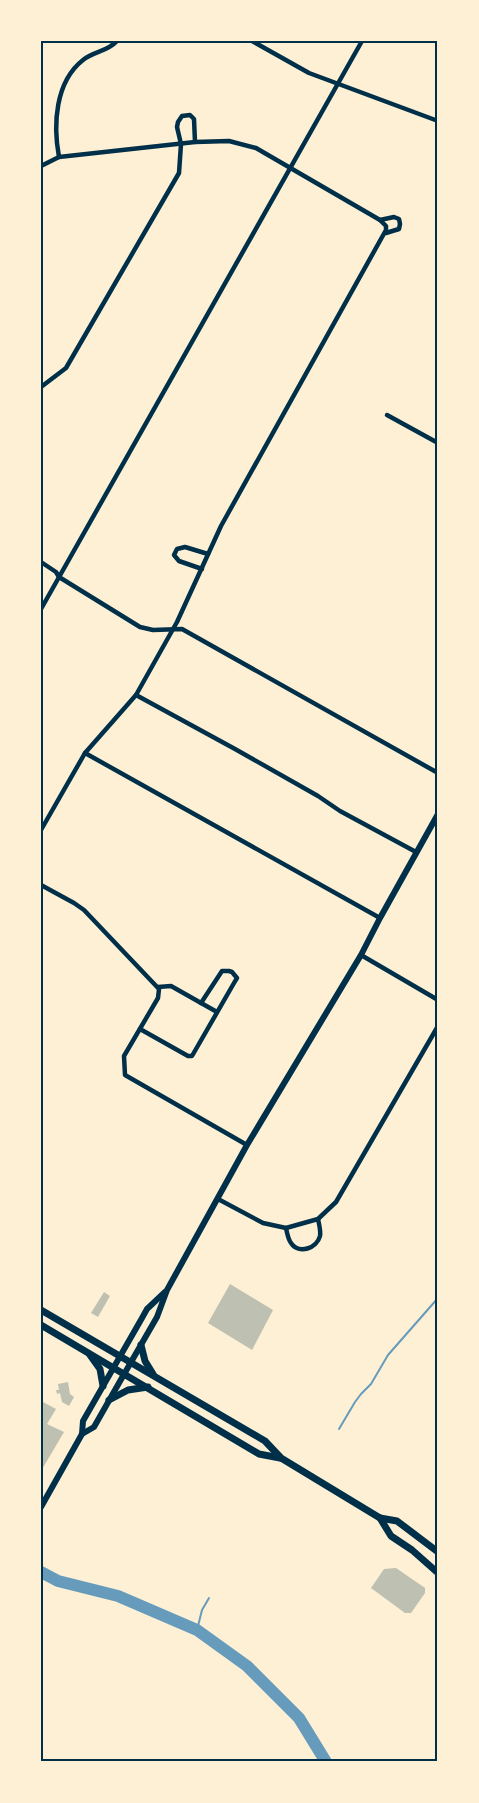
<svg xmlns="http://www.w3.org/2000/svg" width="479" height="1803" font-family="'Public Sans',sans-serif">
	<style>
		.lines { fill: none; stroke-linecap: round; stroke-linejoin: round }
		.stream { stroke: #669bbc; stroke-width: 2 }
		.river { stroke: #669bbc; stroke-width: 12 }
		.building { fill: #bec0b2 }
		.minor { stroke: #003049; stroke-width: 4.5 }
		.secondary { stroke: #003049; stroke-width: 6 }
		.primary { stroke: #003049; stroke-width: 7 }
		.neatline { fill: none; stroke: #003049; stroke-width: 2 }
	</style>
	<rect width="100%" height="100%" fill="#fdf0d5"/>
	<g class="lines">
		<!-- stream -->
		<g class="stream">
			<polyline points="339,1429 355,1402 361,1394 371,1384 388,1355 438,1298"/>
			<polyline points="197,1630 202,1610 209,1598"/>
		</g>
		<!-- river -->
		<polyline class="river" points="41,1572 58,1581 118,1596 197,1630 247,1666 299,1718 326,1762"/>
	</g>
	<!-- building -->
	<g class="building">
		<polygon points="230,1284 273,1310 252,1350 208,1323"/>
		<polygon points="104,1292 110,1296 98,1317 91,1313"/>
		<polygon points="68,1382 70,1394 74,1397 69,1406 62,1402 60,1393 57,1394 56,1390 59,1390 58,1384"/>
		<polygon points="41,1401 56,1409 47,1424 64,1432 41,1471"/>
		<polygon points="396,1568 425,1588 425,1593 411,1613 405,1613 371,1588 384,1569"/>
	</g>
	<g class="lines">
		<!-- minor -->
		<g class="minor">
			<polyline points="252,41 309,73 438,121"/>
			<path d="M59 157C53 125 55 82 83 60 94 51 107 52 117 41"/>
			<polyline points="41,166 59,157 195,142 229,141 256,148 380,220 386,226 386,230 221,526 177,622 136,695 85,753 41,830"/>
			<polyline points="380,220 394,217 399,219 400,224 399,229 386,233"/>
			<polyline points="41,387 66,368 179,173 181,144 177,127 178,122 182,116 190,115 194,119 195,142"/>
			<polyline points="387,415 438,443"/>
			<polyline points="41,562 56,572 59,577 140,627 153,630 182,629 438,773"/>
			<polyline points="202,569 179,561 174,555 177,549 185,547 208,554"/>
			<polyline points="41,609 362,41"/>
			<polyline points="136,695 235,749 318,796 340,811 416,852"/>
			<polyline points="85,753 380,918"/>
			<polyline points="41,885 74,903 84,910 159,989 158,998 124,1056 125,1075 247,1145"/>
			<polyline points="361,955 438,1000"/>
			<polyline points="158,987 171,986 217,1012"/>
			<polyline points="140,1029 188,1056 192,1056 234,983 237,978 232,972 229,971 222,971 201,1003"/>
			<polyline points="218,1199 263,1223 286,1228 318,1219 336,1202 438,1026"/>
			<path d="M286 1228C287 1233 288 1239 291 1243 299 1255 317 1248 320 1236 321 1231 319 1224 318 1219"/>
		</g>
		<!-- secondary -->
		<g class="secondary">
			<polyline points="82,1434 94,1427 119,1383 157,1317 167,1290 247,1145 361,955 380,918 438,814"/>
			<polyline points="41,1507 82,1434 83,1421 142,1318 147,1309 165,1292"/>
		</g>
		<!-- primary -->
		<g class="primary">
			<polyline points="41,1310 265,1441 281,1458 380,1518 397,1521 438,1552"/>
			<polyline points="41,1325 259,1454 280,1458"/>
			<polyline points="141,1345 145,1361 153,1374"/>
			<polyline points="90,1355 100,1369 103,1386"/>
			<polyline points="109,1400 128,1390 148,1387"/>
			<polyline points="380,1518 391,1536 412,1550 438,1573"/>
		</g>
	</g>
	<!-- border -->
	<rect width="479" height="1803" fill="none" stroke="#fdf0d5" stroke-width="85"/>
	<rect x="42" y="42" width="394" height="1718" class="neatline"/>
</svg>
